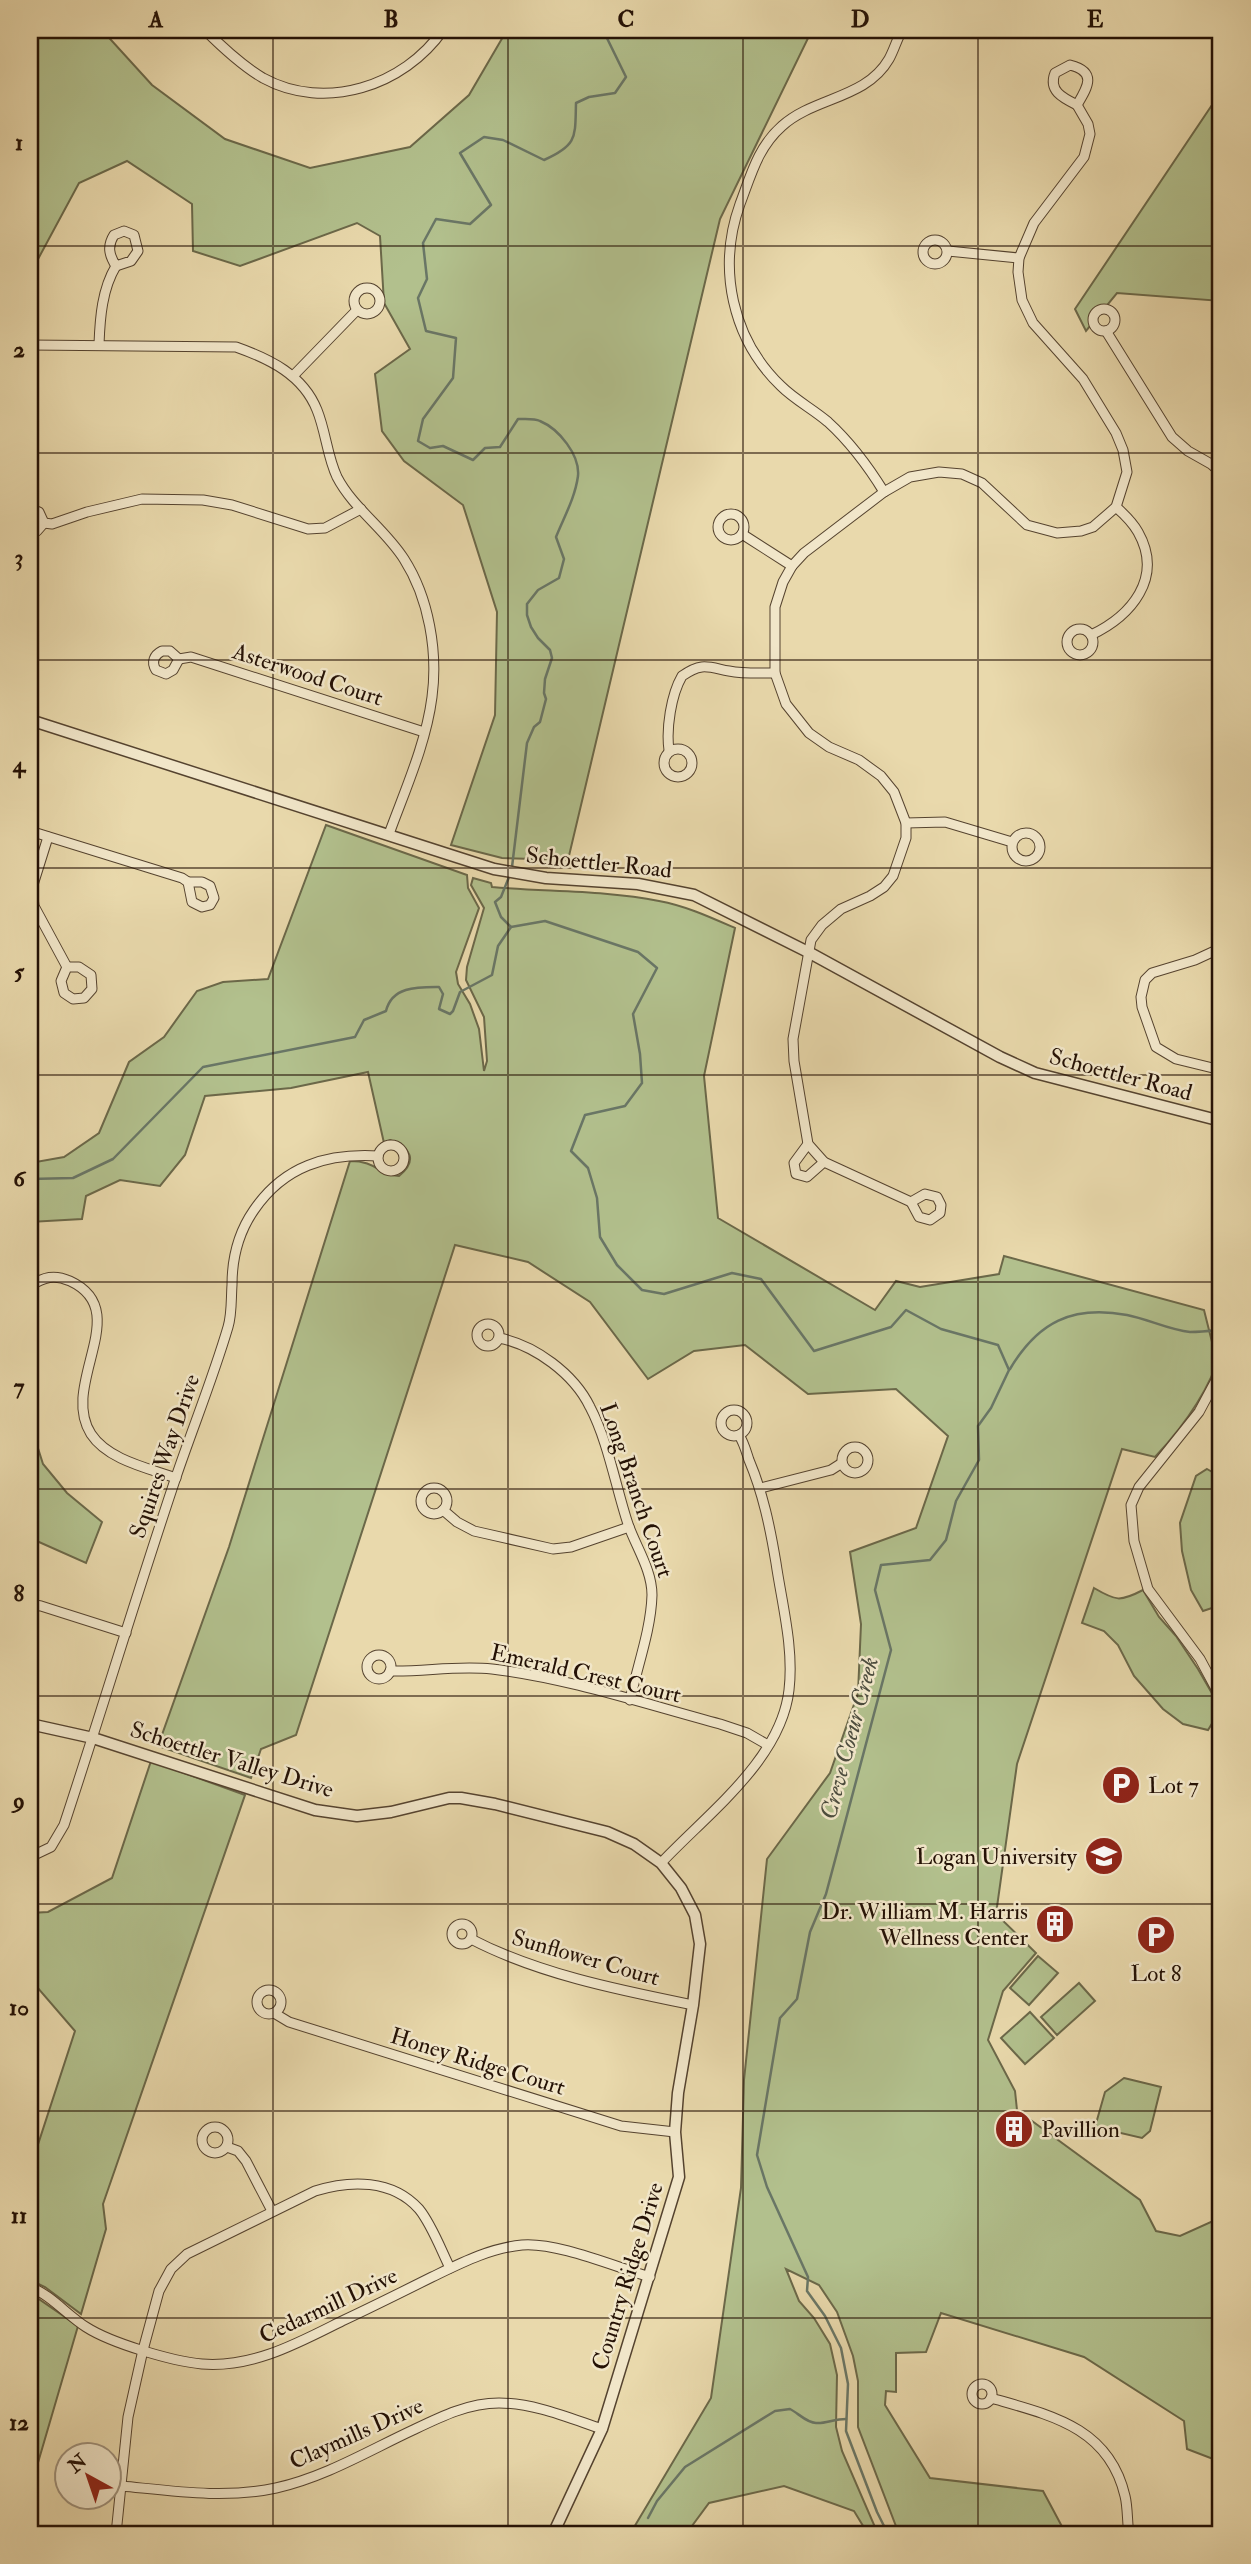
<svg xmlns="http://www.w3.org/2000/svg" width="1251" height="2564" font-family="'IM FELL Double Pica',serif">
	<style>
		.green { fill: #b2c08d; stroke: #6b6849; stroke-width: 2 }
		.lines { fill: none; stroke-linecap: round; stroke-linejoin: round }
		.stream { stroke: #697666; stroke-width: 2.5 }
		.minor-casing { stroke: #55432f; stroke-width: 11 }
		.tertiary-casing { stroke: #55432f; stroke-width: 13 }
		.minor { stroke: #f1e6c9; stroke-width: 9 }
		.tertiary { stroke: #f1e6c9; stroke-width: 10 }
		.grid { fill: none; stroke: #241105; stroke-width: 2; stroke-opacity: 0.55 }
		.labels { text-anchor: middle; stroke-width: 5; stroke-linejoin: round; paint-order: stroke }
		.street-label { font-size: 23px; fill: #241105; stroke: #f1e6c9 }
		.poi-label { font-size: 23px; fill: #241105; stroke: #f1e6c9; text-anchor: start }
		.water-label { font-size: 24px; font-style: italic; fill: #4c4c3e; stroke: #f1e6c9 }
		.neatline { fill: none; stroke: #241105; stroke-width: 2.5 }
		.grid-label { font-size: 23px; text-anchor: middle; font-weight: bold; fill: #241105 }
	</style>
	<rect width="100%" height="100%" fill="#e9d9ac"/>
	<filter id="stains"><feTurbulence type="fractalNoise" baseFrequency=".00286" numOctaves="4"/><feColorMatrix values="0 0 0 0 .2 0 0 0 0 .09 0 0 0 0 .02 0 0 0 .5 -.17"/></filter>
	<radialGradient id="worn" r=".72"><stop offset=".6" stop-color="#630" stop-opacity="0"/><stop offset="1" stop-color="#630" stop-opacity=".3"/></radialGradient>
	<!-- green -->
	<g class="green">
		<polygon points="30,30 102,30 152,85 225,139 310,168 410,147 469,95 507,30 812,30 720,219 568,860 502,858 451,845 495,715 497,612 463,505 404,461 382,431 375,374 410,349 384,303 380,236 357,223 240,266 193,251 192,204 127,161 79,183 30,274"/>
		<polygon points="1214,102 1221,112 1221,301 1117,293 1086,331 1075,309"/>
		<path d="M326 825 467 875 468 888 479 908 456 972 458 984 470 1004 479 1029 484 1071 487 1061 484 1017 466 980 467 967 484 908 471 885 473 878 491 883 492 887C547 892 604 890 659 901 686 906 710 917 735 928L704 1076 718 1218 875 1310 896 1281 920 1287 999 1274 1004 1256 1204 1310 1212 1342 1221 1351C1209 1392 1184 1426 1155 1457L1122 1449 1017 1764 996 1914 1036 1953 1003 1991 988 2040 1015 2091 1017 2110 1140 2200 1156 2231 1180 2236 1213 2221 1221 2222V2462L1187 2449 1184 2421 1084 2357 941 2313 926 2352 896 2353V2392L886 2391 885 2405 930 2478 1043 2491 1066 2534H899L858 2427V2381L853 2356 837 2312 819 2285 786 2269 799 2301 814 2318 830 2344 837 2375 836 2427 842 2451 878 2534H868L854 2511 784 2486 709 2503 686 2534H630L711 2398 741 2188 744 2080 767 1859 830 1773 858 1693 861 1624 850 1552 916 1528 948 1436 896 1389 808 1394 745 1345 694 1351 648 1379 590 1302 528 1262 455 1245 296 1735 261 1749 251 1778 158 1746 229 1547 350 1161C377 1161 378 1175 399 1176 418 1160 411 1148 390 1140L384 1143 368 1072 291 1088 205 1096 185 1155 160 1186 120 1180 86 1196 82 1219 30 1222V1163L64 1157 99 1133 129 1062 164 1037 197 991 223 982 268 979Z"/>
		<polygon points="30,1423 43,1464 67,1493 102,1522 86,1563 30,1538"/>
		<polygon points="1207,1469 1221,1477 1221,1605 1203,1611 1191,1590 1182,1551 1180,1523 1196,1476"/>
		<path d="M1094 1588C1116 1601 1120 1602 1143 1590L1159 1617 1176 1636 1198 1669 1221 1709 1208 1730 1183 1724 1163 1709 1134 1676 1118 1645 1104 1631 1082 1623Z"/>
		<polygon points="151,1761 245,1795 103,2204 106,2229 81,2314 45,2287 30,2280 30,2169 75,2031 30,1979 30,1913 48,1912 112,1878"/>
		<polygon points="1038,1956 1058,1973 1029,2005 1010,1988"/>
		<polygon points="1079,1983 1095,2001 1057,2035 1041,2017"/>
		<polygon points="1030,2012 1054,2038 1025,2064 1001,2038"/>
		<polygon points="1124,2078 1161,2087 1150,2131 1142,2138 1095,2127 1105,2092"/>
		<polygon points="30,2293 78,2326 30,2490"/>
	</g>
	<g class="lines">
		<!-- stream -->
		<g class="stream">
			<path d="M512 867 527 743 534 727 540 722 546 699 544 693 545 679 552 658 550 650 538 638 531 627 527 615V604L538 590 559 578 564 559 556 537C564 517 575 498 578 476 580 455 559 429 540 421 534 418 525 419 518 419L500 447 485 448 473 460 443 446 430 448 418 441 423 419 453 378 456 338 426 331 418 298 427 279 423 243 436 219 470 224 491 205 460 153 484 137 503 140 544 160C578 145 575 137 576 103L589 97 615 93 626 77 603 30"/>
			<polyline points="509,877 501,897 495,902 501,917 511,927 545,921 638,952 657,968 633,1014 640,1054 642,1083 625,1106 585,1115 571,1151 588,1168 597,1198 600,1237 617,1265 642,1290 664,1294 732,1273 761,1279 814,1351 891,1327 906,1310 941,1329 998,1345 1009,1370 991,1408 978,1426 979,1460 956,1501 946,1540 930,1560 881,1565 875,1590 891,1650 826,1894 810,1932 797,1999 780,2018 757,2155 767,2187 808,2277 807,2291 825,2316 841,2348 848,2384 846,2431 877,2512 888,2534"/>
			<path d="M30 1179 73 1178 113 1159 203 1067 355 1037 364 1020 386 1011C392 986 418 987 439 987L443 994 439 1009 450 1014 453 1011 460 992 492 975 498 946 511 927"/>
			<path d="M1010 1369C1038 1322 1072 1305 1127 1315 1148 1319 1169 1330 1190 1332 1199 1332 1209 1331 1217 1330L1221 1333"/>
			<path d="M648 2518 657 2501 685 2467 775 2411 790 2409C798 2413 807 2423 816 2423 825 2424 834 2419 846 2419"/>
		</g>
		<defs>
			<g id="minor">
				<path d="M205 30C223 48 241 65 263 78 325 112 404 86 443 30"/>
				<path d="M1070 65C1098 72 1087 88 1077 105 1063 98 1048 91 1055 73Z"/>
				<path d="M124 231 134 235 138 251 131 261 116 266C109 255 107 246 114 235Z"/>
				<circle cx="935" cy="252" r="12"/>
				<polyline points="948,251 1019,258"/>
				<circle cx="367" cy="301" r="13"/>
				<circle cx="1104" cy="320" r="11"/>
				<polyline points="1106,331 1172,437 1188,451 1211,464 1221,473"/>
				<path d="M99 344C100 318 102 289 116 266"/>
				<path d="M30 345 236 347C270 359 303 375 317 410 326 432 327 456 337 477 353 508 385 529 404 559 429 598 438 652 432 697 426 744 405 790 389 834"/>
				<polyline points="293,376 357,310"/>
				<path d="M884 492C868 466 850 442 828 422 813 409 795 400 781 386 732 339 717 268 740 204 751 175 758 147 782 126 814 97 866 99 889 59 894 50 897 39 902 30"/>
				<polyline points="30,508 39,512 44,523 37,531 30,534"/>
				<circle cx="731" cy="527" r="13"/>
				<polyline points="44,523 52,524 87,512 142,499 203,500 232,505 308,529 325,528 361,509"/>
				<polyline points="742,534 792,566"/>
				<circle cx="1080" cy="642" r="13"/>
				<path d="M1091 635C1131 616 1164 578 1138 532 1133 523 1124 514 1116 507"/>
				<path d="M162 651H170L179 659 173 670 166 674 156 670C151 662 154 655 162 651Z"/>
				<polyline points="179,659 191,657 424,732"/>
				<circle cx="678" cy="763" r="14"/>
				<path d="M669 750C666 729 671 695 682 676 702 662 708 667 729 671 744 674 760 673 775 673"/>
				<polyline points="906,823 945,822 1012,842"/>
				<polyline points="30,831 182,878 188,882"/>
				<circle cx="1026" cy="847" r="14"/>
				<polyline points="48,837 32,888 34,906 67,967"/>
				<polygon points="188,882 202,882 210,886 214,898 210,905 202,907 192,902"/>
				<polyline points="1221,948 1195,960 1152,973 1145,980 1141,997 1142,1007 1156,1047 1176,1059 1221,1070"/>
				<polygon points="67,967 79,967 91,975 92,989 84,998 73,999 64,993 61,981"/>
				<polyline points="808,1144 794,1163 796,1174 807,1177 824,1162"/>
				<circle cx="391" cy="1158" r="13"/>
				<polygon points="925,1194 937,1197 941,1205 940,1213 930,1220 919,1217 911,1202"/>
				<polyline points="911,1202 824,1162 808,1144 794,1061 793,1039 811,940 822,925 841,909 870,896 884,887 893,876 906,838 906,823 894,792 881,776 859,760 829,747 809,733 786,704 775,673 775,607 783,582 792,566 804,553 884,492 910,477 939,472 962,474 982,483 1027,525 1057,533 1081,531 1093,527 1116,507 1127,472 1123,450 1116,433 1083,379 1033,323 1022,300 1018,272 1019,258 1034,223 1084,157 1090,134 1088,124 1077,105"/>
				<path d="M30 1286C44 1277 54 1274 70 1281 135 1311 59 1384 91 1434 108 1460 148 1468 176 1478"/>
				<circle cx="488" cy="1335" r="11"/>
				<path d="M499 1338C535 1345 574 1374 590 1407 608 1441 616 1488 628 1524 636 1547 652 1570 652 1595 651 1630 637 1667 630 1700"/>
				<polyline points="1221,1371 1199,1412 1139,1487 1131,1505 1134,1541 1148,1589 1200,1659 1221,1698"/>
				<circle cx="734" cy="1423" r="13"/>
				<circle cx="855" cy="1460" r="13"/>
				<polyline points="761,1488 831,1470 842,1463"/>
				<circle cx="434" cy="1501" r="13"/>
				<polyline points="443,1510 457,1522 474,1531 553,1549 571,1547 629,1527"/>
				<polyline points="30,1604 41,1606 126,1633"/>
				<circle cx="379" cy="1667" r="12"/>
				<path d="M390 1671C424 1672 457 1665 492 1669 568 1678 645 1704 720 1724L747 1733 768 1745"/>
				<path d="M30 1857 51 1847 64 1825C102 1710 137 1593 176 1477 193 1427 213 1378 228 1327 232 1314 231 1299 232 1285 232 1258 238 1233 254 1210 284 1166 327 1153 378 1156"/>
				<path d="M661 1863C707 1814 781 1760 789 1690 794 1648 782 1604 776 1563 770 1527 763 1493 749 1460 746 1451 744 1443 739 1435"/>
				<circle cx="462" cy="1934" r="10"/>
				<path d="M471 1939C538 1974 619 1990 693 2005"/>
				<circle cx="269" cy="2002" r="12"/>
				<polyline points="274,2013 289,2022 621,2126 675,2132"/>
				<circle cx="215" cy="2140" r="13"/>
				<polyline points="227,2147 238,2151 246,2161 272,2211"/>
				<path d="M30 2287C51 2295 67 2315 86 2327 111 2343 171 2361 202 2364 253 2368 298 2343 342 2321 372 2307 402 2292 432 2277 461 2263 490 2248 522 2245 557 2242 615 2267 650 2277"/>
				<circle cx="982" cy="2394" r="10"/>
				<path d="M991 2398C1050 2415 1109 2427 1125 2496 1128 2508 1127 2522 1129 2534"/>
				<path d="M122 2486C173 2491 225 2499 276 2488 325 2477 368 2451 413 2430 440 2417 468 2403 499 2403 534 2403 569 2418 602 2429"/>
				<path d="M116 2534 128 2417 143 2350 159 2291 171 2269 187 2254 315 2191C350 2180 392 2179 419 2209 432 2225 441 2250 450 2268"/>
			</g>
			<g id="tertiary">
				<polyline points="30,720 494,869 546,878 638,884 694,895 810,953 1000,1057 1035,1073 1221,1121"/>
				<polyline points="30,1724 93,1738 315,1810 357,1816 391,1812 449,1798 461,1798 495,1804 607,1832 634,1844 661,1863 681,1888 695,1915 700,1944 693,2005 678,2093 675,2132 679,2177 602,2429 553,2534"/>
			</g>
		</defs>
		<!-- minor casing -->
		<use href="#minor" class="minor-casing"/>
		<!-- tertiary casing -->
		<use href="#tertiary" class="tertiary-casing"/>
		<!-- minor -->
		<use href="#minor" class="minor"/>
		<!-- tertiary -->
		<use href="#tertiary" class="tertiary"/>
	</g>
	<!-- grid -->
	<path class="grid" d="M273 30V2534M508 30V2534M743 30V2534M978 30V2534M30 246H1221M30 453H1221M30 660H1221M30 868H1221M30 1075H1221M30 1282H1221M30 1489H1221M30 1696H1221M30 1904H1221M30 2111H1221M30 2318H1221"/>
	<!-- icons -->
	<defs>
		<symbol id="parking-disc" viewBox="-11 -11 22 22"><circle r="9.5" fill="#8f2418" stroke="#f1e6c9"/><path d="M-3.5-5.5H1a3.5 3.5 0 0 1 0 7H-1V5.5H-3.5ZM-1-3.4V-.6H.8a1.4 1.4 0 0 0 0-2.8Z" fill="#fff"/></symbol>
		<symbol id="university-disc" viewBox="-11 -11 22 22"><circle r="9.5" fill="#8f2418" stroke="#f1e6c9"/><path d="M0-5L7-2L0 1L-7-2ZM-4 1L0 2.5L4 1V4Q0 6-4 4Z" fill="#fff"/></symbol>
		<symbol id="building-disc" viewBox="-11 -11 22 22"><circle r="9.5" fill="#8f2418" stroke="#f1e6c9"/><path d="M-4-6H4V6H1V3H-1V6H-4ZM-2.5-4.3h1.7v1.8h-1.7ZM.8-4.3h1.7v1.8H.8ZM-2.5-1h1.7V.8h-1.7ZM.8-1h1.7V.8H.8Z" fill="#fff"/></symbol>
	</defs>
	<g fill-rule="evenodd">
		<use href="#parking-disc" x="1099" y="1763" width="44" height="44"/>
		<use href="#university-disc" x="1082" y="1834" width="44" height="44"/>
		<use href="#building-disc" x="1033" y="1902" width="44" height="44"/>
		<use href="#parking-disc" x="1134" y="1913" width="44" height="44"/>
		<use href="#building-disc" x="992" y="2107" width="44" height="44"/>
	</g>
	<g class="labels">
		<!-- street labels -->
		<g class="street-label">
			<text transform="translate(308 674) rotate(18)" y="8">Asterwood Court</text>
			<text transform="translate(599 862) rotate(6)" y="8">Schoettler Road</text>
			<text transform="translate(1121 1074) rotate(15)" y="8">Schoettler Road</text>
			<text transform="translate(164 1456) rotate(-71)" y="8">Squires Way Drive</text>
			<text transform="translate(637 1490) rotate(71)" y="8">Long Branch Court</text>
			<text transform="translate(586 1673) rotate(13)" y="8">Emerald Crest Court</text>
			<text transform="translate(232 1759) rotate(17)" y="8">Schoettler Valley Drive</text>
			<text transform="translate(586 1957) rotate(16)" y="8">Sunflower Court</text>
			<text transform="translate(478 2061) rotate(17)" y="8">Honey Ridge Court</text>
			<text transform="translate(627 2276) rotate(-73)" y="8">Country Ridge Drive</text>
			<text transform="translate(328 2305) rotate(-25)" y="8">Cedarmill Drive</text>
			<text transform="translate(356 2433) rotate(-24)" y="8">Claymills Drive</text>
		</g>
		<!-- poi labels -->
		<g class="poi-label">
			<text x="1148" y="1793">Lot 7</text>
			<text x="1077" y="1864" text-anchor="end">Logan University</text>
			<text x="1028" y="1919" text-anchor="end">Dr. William M. Harris<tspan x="1028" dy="26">Wellness Center</tspan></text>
			<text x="1156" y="1981" text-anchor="middle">Lot 8</text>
			<text x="1041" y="2137">Pavillion</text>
		</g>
		<!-- water labels -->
		<g class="water-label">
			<text transform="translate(849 1738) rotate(-75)" y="8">Creve Coeur Creek</text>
		</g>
	</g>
	<!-- margin -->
	<rect width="1251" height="2564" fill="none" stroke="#e9d9ac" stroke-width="77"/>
	<!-- north arrow -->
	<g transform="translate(88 2476) rotate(320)"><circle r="33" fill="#f1e6c9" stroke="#9f917b" stroke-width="2"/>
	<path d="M0-5L12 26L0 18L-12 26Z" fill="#8f2418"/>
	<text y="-10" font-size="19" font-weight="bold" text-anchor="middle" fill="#241105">N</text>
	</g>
	<rect x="38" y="38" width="1174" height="2488" class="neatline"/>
	<g class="grid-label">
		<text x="156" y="27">A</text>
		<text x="391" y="27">B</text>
		<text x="626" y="27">C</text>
		<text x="860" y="27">D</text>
		<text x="1095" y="27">E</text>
		<text x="19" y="150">1</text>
		<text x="19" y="357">2</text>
		<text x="19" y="565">3</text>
		<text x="19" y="772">4</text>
		<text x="19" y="979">5</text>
		<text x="19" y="1186">6</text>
		<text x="19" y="1394">7</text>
		<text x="19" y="1601">8</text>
		<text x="19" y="1808">9</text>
		<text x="19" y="2015">10</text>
		<text x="19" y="2223">11</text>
		<text x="19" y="2430">12</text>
	</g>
	<rect width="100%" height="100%" filter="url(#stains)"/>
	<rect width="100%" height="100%" fill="url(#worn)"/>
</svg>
